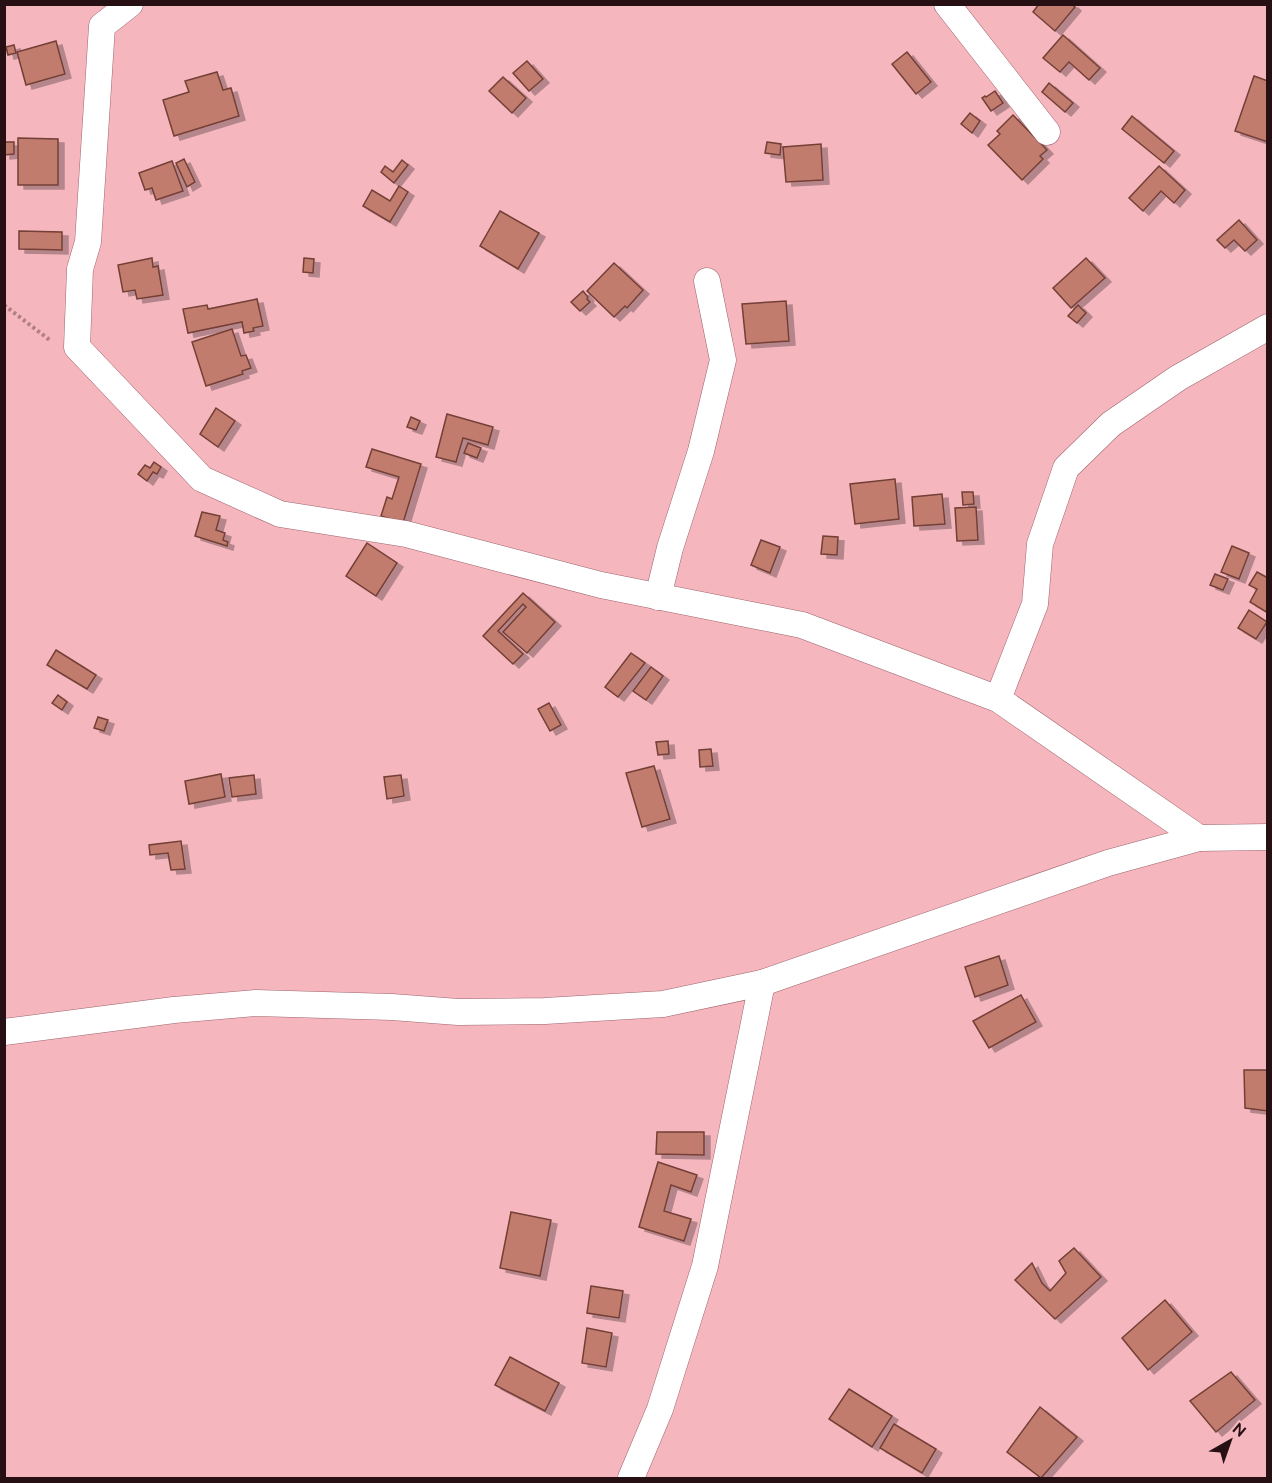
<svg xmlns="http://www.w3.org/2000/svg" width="1272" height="1483" font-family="Ubuntu,sans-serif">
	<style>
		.building { fill: #c27b6e; stroke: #733f36; stroke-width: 1.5; filter: url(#shadow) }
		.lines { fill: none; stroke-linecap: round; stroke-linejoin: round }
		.minor-casing { stroke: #9e646d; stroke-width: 27 }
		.path { stroke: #b07f85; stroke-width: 4; stroke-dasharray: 3 3; stroke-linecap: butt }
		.minor { stroke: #fff; stroke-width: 26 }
	</style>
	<defs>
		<filter id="shadow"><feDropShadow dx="6" dy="4" stdDeviation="0" flood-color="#0004"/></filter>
	</defs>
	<rect width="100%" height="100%" fill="#f5b6be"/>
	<!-- building -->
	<g class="building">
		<polygon points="1039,4 1072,4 1075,7 1055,31 1033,12"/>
		<polygon points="1063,35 1100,68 1089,80 1069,62 1060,72 1043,58"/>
		<polygon points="56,41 65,74 26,85 17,52"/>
		<polygon points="14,45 16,53 8,55 6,47"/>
		<polygon points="907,52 931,82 916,94 892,64"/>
		<polygon points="527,61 543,79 529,91 513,73"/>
		<polygon points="217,72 223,90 231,88 239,116 174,136 163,100 189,92 185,81"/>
		<polygon points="1254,76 1268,81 1268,142 1235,131"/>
		<polygon points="503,77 526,98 512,113 489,91"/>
		<polygon points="1049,83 1073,103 1065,112 1042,92"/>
		<polygon points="995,91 1003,103 991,111 982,98 985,96 986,97"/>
		<polygon points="970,113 980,121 972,133 961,124"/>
		<polygon points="1013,115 1047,150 1040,156 1043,159 1022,180 988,145 1000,134 997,131"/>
		<polygon points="1132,116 1174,151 1164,163 1122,129"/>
		<polygon points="18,138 58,139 58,185 18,185"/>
		<polygon points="4,142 14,142 14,154 4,155"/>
		<polygon points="767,142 781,144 780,155 765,153"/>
		<polygon points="821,144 823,180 786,182 783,147"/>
		<polygon points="184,159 195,182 187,187 176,163"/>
		<polygon points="402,160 408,165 394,183 381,172 385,166 393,172"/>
		<polygon points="172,161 183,191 156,200 152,188 145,190 139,173"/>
		<polygon points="1159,166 1185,190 1174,203 1161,191 1143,211 1129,198"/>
		<polygon points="399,186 408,192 390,222 363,206 372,190 390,201"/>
		<polygon points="500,211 539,233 518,269 480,246"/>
		<polygon points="1239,220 1257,240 1245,251 1234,240 1225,248 1217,240"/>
		<polygon points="19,231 62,232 62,250 19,249"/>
		<polygon points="152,258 153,267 158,266 163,295 137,299 135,290 123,292 118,265"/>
		<polygon points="304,258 314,259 313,273 303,272"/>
		<polygon points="1086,258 1105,278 1071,308 1053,288"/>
		<polygon points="614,263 643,290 627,308 625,306 614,317 587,291"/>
		<polygon points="583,291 588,297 587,299 590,302 580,311 571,302"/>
		<polygon points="257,299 263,326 253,328 254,331 244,333 242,322 188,333 183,309 207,305 208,309"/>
		<polygon points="786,301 789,341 746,344 742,304"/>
		<polygon points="1078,305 1086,313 1077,323 1068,316"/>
		<polygon points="232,329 241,356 246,355 251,368 242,371 243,374 206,386 192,342"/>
		<polygon points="216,408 235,421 218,447 200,434"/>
		<polygon points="447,414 493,427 488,445 463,438 456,462 436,457"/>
		<polygon points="411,417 420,421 416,430 407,427"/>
		<polygon points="468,443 481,448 477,458 464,453"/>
		<polygon points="372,449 421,464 403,523 381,516 387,497 392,499 399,477 366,467"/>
		<polygon points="154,462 161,467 157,474 153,472 147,481 138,474 145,465 150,468"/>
		<polygon points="895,479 899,519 855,524 850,484"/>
		<polygon points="962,492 973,492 974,504 963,505"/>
		<polygon points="942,494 945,524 914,526 912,497"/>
		<polygon points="976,507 978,540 957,541 955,508"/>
		<polygon points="202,512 220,516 216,530 225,533 223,540 228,542 227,546 195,536"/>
		<polygon points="823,536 838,537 837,555 821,554"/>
		<polygon points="761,540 780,547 770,573 751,565"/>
		<polygon points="367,543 397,563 376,596 346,576"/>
		<polygon points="1232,546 1249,553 1239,579 1221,572"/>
		<polygon points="1257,572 1268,578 1268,613 1250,602 1257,589 1249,585"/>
		<polygon points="1215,574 1228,579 1223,590 1210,585"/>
		<polygon points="523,593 555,622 527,653 503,632 526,607 523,604 498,631 523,654 513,664 483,636"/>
		<polygon points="1249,610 1267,622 1256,639 1238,628"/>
		<polygon points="56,650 96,675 87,689 47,665"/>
		<polygon points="631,653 645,663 618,697 605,687"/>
		<polygon points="651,667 663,676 646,700 633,691"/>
		<polygon points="58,695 67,702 62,710 52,703"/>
		<polygon points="549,703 561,725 550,731 538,709"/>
		<polygon points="98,717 108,720 104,731 94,728"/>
		<polygon points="668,741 669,754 658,755 656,742"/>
		<polygon points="711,749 713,766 700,767 699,750"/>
		<polygon points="654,766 670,819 642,827 626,773"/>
		<polygon points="221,774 225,797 189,804 185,781"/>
		<polygon points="254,775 256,794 232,797 229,778"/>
		<polygon points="401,775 404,796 387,799 384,777"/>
		<polygon points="181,841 185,869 171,870 168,853 150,855 149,845"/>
		<polygon points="999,956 1008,985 975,997 965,967"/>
		<polygon points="1021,995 1036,1022 989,1048 973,1021"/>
		<polygon points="1244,1070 1268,1070 1268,1111 1245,1108"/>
		<polygon points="657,1132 704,1132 704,1155 656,1154"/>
		<polygon points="658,1162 697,1175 691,1192 671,1185 664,1211 691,1219 684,1241 639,1227"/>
		<polygon points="511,1212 551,1220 540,1276 500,1268"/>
		<polygon points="1074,1248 1101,1277 1055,1319 1015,1280 1032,1263 1042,1283 1050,1291 1066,1273 1059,1261"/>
		<polygon points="591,1286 623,1291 619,1318 587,1313"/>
		<polygon points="1165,1300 1192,1332 1148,1370 1122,1338"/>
		<polygon points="587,1328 612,1333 606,1367 582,1363"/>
		<polygon points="510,1357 559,1383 545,1411 495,1385"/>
		<polygon points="1231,1372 1255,1400 1216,1432 1190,1401"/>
		<polygon points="849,1389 892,1416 872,1447 829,1419"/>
		<polygon points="1040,1407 1077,1437 1041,1478 1007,1452"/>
		<polygon points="894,1424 936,1449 922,1473 880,1448"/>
	</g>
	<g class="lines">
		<defs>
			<g id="minor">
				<polyline points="130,4 102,26 88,242 80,269 77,347 202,479 280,514 406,534 601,585 802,625 998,699 1199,838"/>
				<polyline points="947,4 1047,132"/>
				<polyline points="658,597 670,548 701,451 723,360 707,281"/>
				<polyline points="998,699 1035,604 1040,544 1066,468 1111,424 1178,378 1268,327"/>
				<polyline points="4,1032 174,1010 256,1003 392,1007 458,1012 545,1011 663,1004 762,983 1108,863 1199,838 1268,837"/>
				<polyline points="631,1478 660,1409 705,1266 762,983"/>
			</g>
		</defs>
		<!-- minor casing -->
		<use href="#minor" class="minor-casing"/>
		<!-- path -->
		<polyline class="path" points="4,305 51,341"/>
		<!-- minor -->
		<use href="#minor" class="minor"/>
	</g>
	<!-- border -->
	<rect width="1272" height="1483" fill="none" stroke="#271014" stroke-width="12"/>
	<!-- north arrow -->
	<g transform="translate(1230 1441) rotate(40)" stroke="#f5b6be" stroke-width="4.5" paint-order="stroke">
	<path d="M0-4.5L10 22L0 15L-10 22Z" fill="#271014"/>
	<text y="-9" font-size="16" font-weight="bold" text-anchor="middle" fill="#271014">N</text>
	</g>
</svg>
